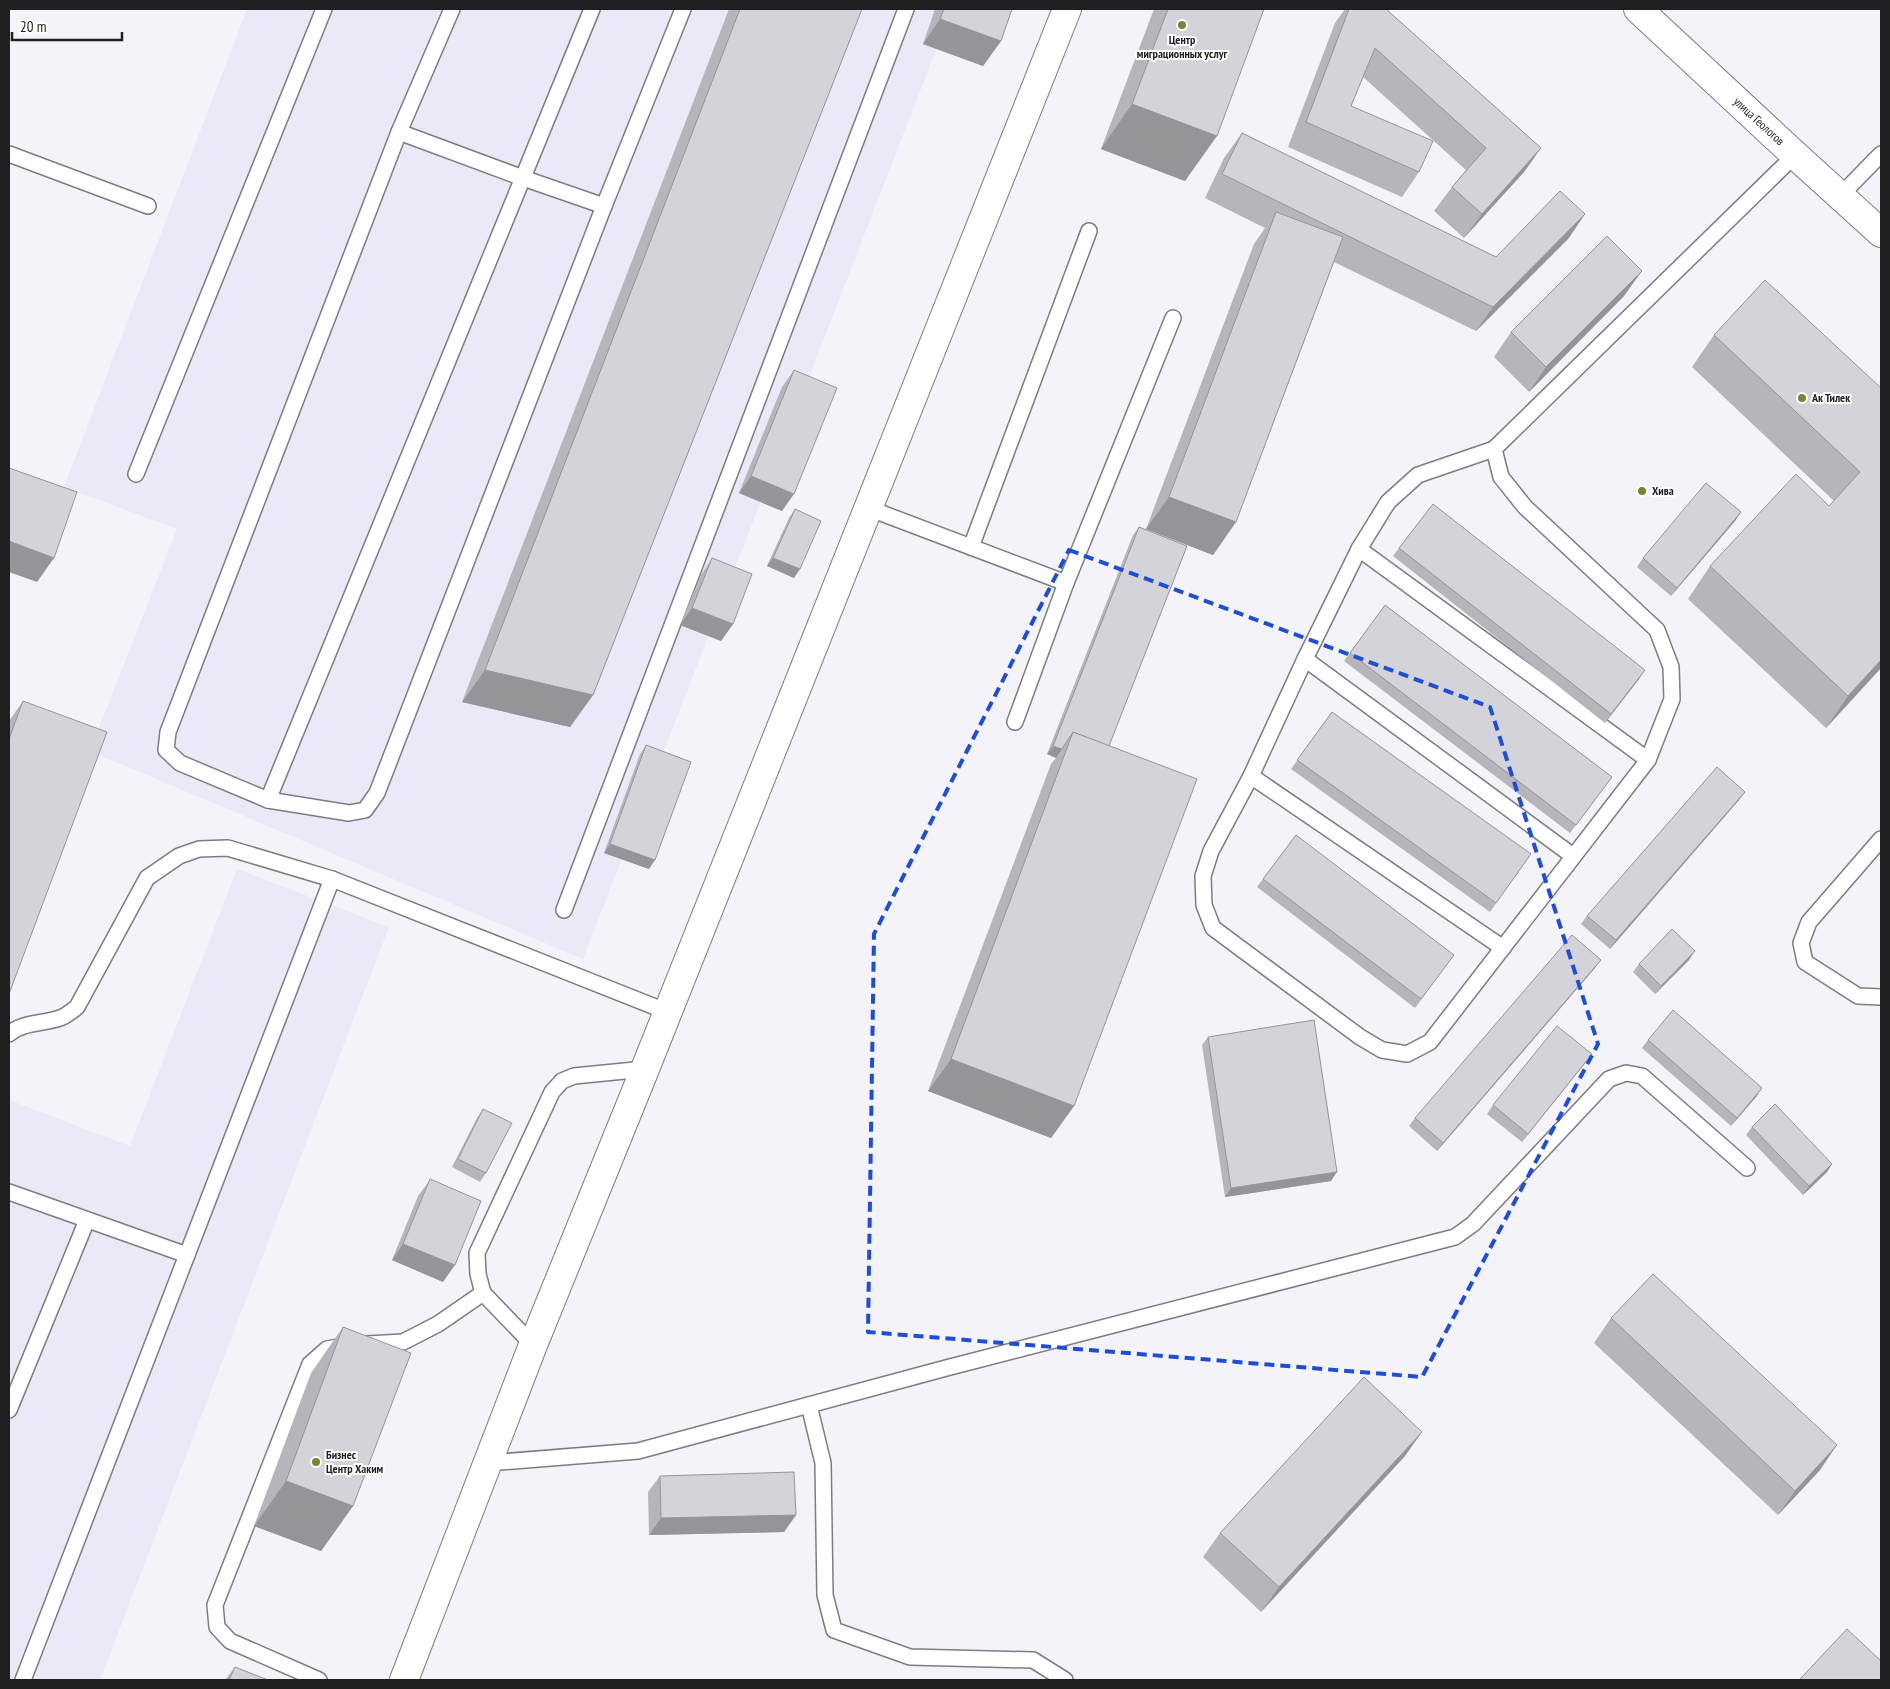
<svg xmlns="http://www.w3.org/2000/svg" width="1890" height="1689" font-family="'PT Sans Narrow',sans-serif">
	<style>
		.built { fill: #ebe8f7 }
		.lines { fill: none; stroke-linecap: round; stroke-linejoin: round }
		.lane-casing { stroke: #7d7c82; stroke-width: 18 }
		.secondary-casing { stroke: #7d7c82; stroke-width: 30 }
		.lane { stroke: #fff; stroke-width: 15 }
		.secondary { stroke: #fff; stroke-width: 28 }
		.wall { fill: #b6b5bb }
		.shaded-wall { fill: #949499 }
		.building { fill: #d4d3da; stroke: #949499 }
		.marked { fill: none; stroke: #1d4ed8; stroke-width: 4; stroke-dasharray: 10 6; stroke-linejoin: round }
		.poi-dot { fill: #7a8431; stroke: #fff; stroke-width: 2 }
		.labels { text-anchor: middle; stroke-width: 4; stroke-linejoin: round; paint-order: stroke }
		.poi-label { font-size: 12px; font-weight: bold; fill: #1f1e21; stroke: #fff; text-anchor: start }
		.street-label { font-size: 12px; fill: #1f1e21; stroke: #fff }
	</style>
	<rect width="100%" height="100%" fill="#f4f3fa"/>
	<!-- built -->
	<g class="built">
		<polygon points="247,9 952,9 583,959 90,751 177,529 64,487"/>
		<polygon points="237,869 389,927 100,1680 9,1680 9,1100 130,1146"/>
	</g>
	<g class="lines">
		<defs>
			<g id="lane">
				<polyline points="452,9 399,132 168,732 166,750 180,763 268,800 349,813 365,810 377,793 604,206 683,9"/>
				<polyline points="399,132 523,178 604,206"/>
				<polyline points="9,154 148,206"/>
				<polyline points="1841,195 1881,154"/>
				<polyline points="1494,449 1501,477 1525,507 1657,630 1671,667 1672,699 1648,760 1430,1042 1407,1054 1382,1050 1360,1037 1213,928 1204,905 1203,876 1211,851 1251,776 1305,659 1359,549 1388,502 1418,475 1494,449 1795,155"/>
				<polyline points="136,474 324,9"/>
				<polyline points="868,508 1066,583 1173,318"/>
				<polyline points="971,547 1089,231"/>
				<polyline points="1359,549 1648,760"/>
				<polyline points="1305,659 1573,856"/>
				<polyline points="1015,722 1066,583"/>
				<polyline points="1251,776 1503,948"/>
				<polyline points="268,800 592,9"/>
				<polyline points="1881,839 1809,922 1801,943 1805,962 1858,996 1881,997"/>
				<polyline points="564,910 906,9"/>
				<path d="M9 1034C22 1022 43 1024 60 1018 66 1016 72 1011 77 1007L147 878 179 856 199 849 228 848 332 879 668 1012"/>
				<polyline points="9,1192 187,1255"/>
				<polyline points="483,1293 533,1345"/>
				<polyline points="809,1405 823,1463 825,1595 834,1630 910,1657 1033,1660 1065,1680"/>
				<polyline points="9,1410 87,1220"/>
				<polyline points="488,1463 638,1451 950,1367 1455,1237 1473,1224 1609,1079 1626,1073 1642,1076 1747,1168"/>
				<polyline points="23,1680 332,879"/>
				<polyline points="319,1680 230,1641 217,1627 215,1605 310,1364 327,1349 349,1345 403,1342 438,1324 483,1293 478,1274 477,1253 552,1092 562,1081 574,1076 645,1069"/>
			</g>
			<g id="secondary">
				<path id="s1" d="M1638 9 1795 155 1881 233"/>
				<polyline points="404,1680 533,1345 645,1069 1067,9"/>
			</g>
		</defs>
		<!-- lane casing -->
		<use href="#lane" class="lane-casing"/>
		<!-- secondary casing -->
		<use href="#secondary" class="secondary-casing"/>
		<!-- lane -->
		<use href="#lane" class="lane"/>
		<!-- secondary -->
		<use href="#secondary" class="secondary"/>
	</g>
	<!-- wall -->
	<g class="wall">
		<polygon points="729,9 862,9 593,695 570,727 462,702"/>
		<polygon points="935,9 1012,9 1001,41 983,66 923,44"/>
		<polygon points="1154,9 1264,9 1185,181 1101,149"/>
		<polygon points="1345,9 1386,9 1541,148 1524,172 1464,238 1434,211 1452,187 1466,170 1363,77 1351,106 1419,172 1402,197 1288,147 1335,23"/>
		<polygon points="1242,133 1496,257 1585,214 1568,239 1476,331 1334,262 1236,522 1213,555 1146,529 1254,244 1265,228 1205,198 1224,158"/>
		<polygon points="1624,296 1529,392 1494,357 1511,332"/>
		<polygon points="1714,335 1881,388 1881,668 1826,728 1688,599 1710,566 1829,506 1834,501 1692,367"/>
		<polygon points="794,370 782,511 739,493 782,387"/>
		<polygon points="795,509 794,578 767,566 789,518"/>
		<polygon points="1741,512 1735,521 1671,596 1637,567 1643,558"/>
		<polygon points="1139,527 1109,746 1074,1106 1051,1138 928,1091 1051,764 1056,758 1047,754 1133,535"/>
		<polygon points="1399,548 1639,679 1605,723 1393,556"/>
		<polygon points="712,558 733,624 721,641 680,625 701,575"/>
		<polygon points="1385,605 1612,777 1570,833 1344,661"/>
		<polygon points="23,701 9,994 9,721"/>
		<polygon points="1332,712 1531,854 1490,912 1291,769"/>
		<polygon points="646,745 649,869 604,853 640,754"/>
		<polygon points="1745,792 1739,800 1610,949 1581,924 1587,916"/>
		<polygon points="1263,879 1454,955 1415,1008 1257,887"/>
		<polygon points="1689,960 1655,994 1633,972 1639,964"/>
		<polygon points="1595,968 1437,1151 1409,1126 1415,1118"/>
		<polygon points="1208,1037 1331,1181 1225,1197 1202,1045"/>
		<polygon points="1648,1040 1762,1088 1756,1097 1731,1126 1642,1048"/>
		<polygon points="1592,1054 1522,1142 1487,1114 1493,1105"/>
		<polygon points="483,1109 486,1173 480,1182 452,1167 477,1118"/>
		<polygon points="1752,1127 1832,1164 1827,1172 1803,1195 1746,1135"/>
		<polygon points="430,1180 443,1282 392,1260 418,1196"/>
		<polygon points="1611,1318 1820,1470 1778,1515 1594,1343"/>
		<polygon points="343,1327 353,1506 321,1551 254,1526 311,1373"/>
		<polygon points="1405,1456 1261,1612 1203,1557 1220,1533"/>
		<polygon points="660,1476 796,1515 784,1532 649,1535 648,1492"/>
		<polygon points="235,1667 268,1680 225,1680"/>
	</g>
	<!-- shaded-wall -->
	<g class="shaded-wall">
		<polygon points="940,19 1001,41 983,66 923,44"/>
		<polygon points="1132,104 1217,136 1185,181 1101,149"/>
		<polygon points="1541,148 1524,172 1464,238 1482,214"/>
		<polygon points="1585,214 1568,239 1476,331 1493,307"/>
		<polygon points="1642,271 1624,296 1529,392 1546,367"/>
		<polygon points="751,476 794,494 782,511 739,493"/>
		<polygon points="1169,497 1236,522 1213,555 1146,529"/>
		<polygon points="1741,512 1735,521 1671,596 1677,588"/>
		<polygon points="9,541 54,558 37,582 9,572"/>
		<polygon points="773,558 800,569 794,578 767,566"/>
		<polygon points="692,608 733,624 721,641 680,625"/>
		<polygon points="1881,660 1881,668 1826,728 1848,696"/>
		<polygon points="485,670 593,695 570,727 462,702"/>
		<polygon points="1645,670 1639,679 1605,723 1611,714"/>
		<polygon points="1053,746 1062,749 1056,758 1047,754"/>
		<polygon points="1745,792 1739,800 1610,949 1616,940"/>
		<polygon points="610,844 655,860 649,869 604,853"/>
		<polygon points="1695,951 1689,960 1655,994 1661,986"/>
		<polygon points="1601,960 1595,968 1437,1151 1443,1143"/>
		<polygon points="1592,1054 1586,1062 1522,1142 1528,1134"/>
		<polygon points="951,1059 1074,1106 1051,1138 928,1091"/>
		<polygon points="1762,1088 1756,1097 1731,1126 1737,1118"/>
		<polygon points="1832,1164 1827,1172 1803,1195 1809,1186"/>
		<polygon points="1337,1172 1331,1181 1225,1197 1231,1188"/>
		<polygon points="403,1244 455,1265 443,1282 392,1260"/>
		<polygon points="1422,1432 1405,1456 1261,1612 1279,1587"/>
		<polygon points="1837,1445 1820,1470 1778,1515 1795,1491"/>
		<polygon points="286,1481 353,1506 321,1551 254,1526"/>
		<polygon points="796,1515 784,1532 649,1535 661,1518"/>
	</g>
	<!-- building -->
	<g class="building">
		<polygon points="740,9 862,9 593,695 485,670"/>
		<polygon points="944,9 1012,9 1001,41 940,19"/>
		<polygon points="1168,9 1264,9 1217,136 1132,104"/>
		<polygon points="1349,9 1386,9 1541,148 1482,214 1452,187 1486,148 1375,48 1351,106 1433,141 1419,172 1306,122"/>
		<polygon points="1242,133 1496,257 1560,191 1585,214 1493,307 1222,174"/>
		<polygon points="1276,212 1343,237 1236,522 1169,497"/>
		<polygon points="1607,236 1642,271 1546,367 1511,332"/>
		<polygon points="1765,280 1881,388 1881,660 1848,696 1710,566 1796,474 1829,506 1860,472 1714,335"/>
		<polygon points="794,370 837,388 794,494 751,476"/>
		<polygon points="9,468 77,492 54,558 9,541"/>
		<polygon points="1706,483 1741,512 1677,588 1643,558"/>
		<polygon points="1433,504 1645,670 1611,714 1399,548"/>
		<polygon points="795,509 821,521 800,569 773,558"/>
		<polygon points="1139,527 1187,546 1109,746 1073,732 1062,749 1053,746"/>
		<polygon points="712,558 752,574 733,624 692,608"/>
		<polygon points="1385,605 1612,777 1576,825 1350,653"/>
		<polygon points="23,701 107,732 9,994 9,739"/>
		<polygon points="1332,712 1531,854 1496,903 1297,760"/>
		<polygon points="1073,732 1197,779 1074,1106 951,1059"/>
		<polygon points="646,745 691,762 655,860 610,844"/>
		<polygon points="1717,767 1745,792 1616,940 1587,916"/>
		<polygon points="1296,835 1454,955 1421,999 1263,879"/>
		<polygon points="1672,929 1695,951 1661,986 1639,964"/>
		<polygon points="1572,935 1601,960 1443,1143 1415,1118"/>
		<polygon points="1673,1010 1762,1088 1737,1118 1648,1040"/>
		<polygon points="1314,1020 1337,1172 1231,1188 1208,1037"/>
		<polygon points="1557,1026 1592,1054 1528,1134 1493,1105"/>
		<polygon points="1775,1104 1832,1164 1809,1186 1752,1127"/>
		<polygon points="483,1109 512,1123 486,1173 458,1159"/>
		<polygon points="430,1179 481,1201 455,1265 403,1244"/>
		<polygon points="1653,1274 1837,1445 1795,1491 1611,1318"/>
		<polygon points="343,1327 411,1353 353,1506 286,1481"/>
		<polygon points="1364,1377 1422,1432 1279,1587 1220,1533"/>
		<polygon points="794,1472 796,1515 661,1518 660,1476"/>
		<polygon points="1847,1629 1881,1661 1881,1680 1799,1680"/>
		<polygon points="235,1667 268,1680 229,1680"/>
	</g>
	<!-- marked area -->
	<path class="marked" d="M1069 550 1490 707 1598 1044 1422 1377 868 1332 874 934Z"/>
	<!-- markers -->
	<g class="poi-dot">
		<circle cx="1182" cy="25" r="5"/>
		<circle cx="1802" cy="398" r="5"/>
		<circle cx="1642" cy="491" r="5"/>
		<circle cx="316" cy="1462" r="5"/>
	</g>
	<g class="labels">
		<!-- poi labels -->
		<g class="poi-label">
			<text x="1182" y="44" text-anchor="middle">Центр<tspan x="1182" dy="14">миграционных услуг</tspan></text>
			<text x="1812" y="402">Ак Тилек</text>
			<text x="1652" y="495">Хива</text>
			<text x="326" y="1459">Бизнес<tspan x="326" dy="14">Центр Хаким</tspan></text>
		</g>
		<!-- street labels -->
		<g class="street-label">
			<text dy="4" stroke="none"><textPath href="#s1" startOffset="165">улица Геологов</textPath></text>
		</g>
	</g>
	<!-- border -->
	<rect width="1890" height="1689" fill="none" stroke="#1f1e21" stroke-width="20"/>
	<!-- scale -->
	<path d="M12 32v8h110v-8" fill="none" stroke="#1f1e21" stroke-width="2.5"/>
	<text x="20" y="32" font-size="15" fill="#1f1e21" stroke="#ffffff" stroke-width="4" paint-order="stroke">20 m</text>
</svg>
